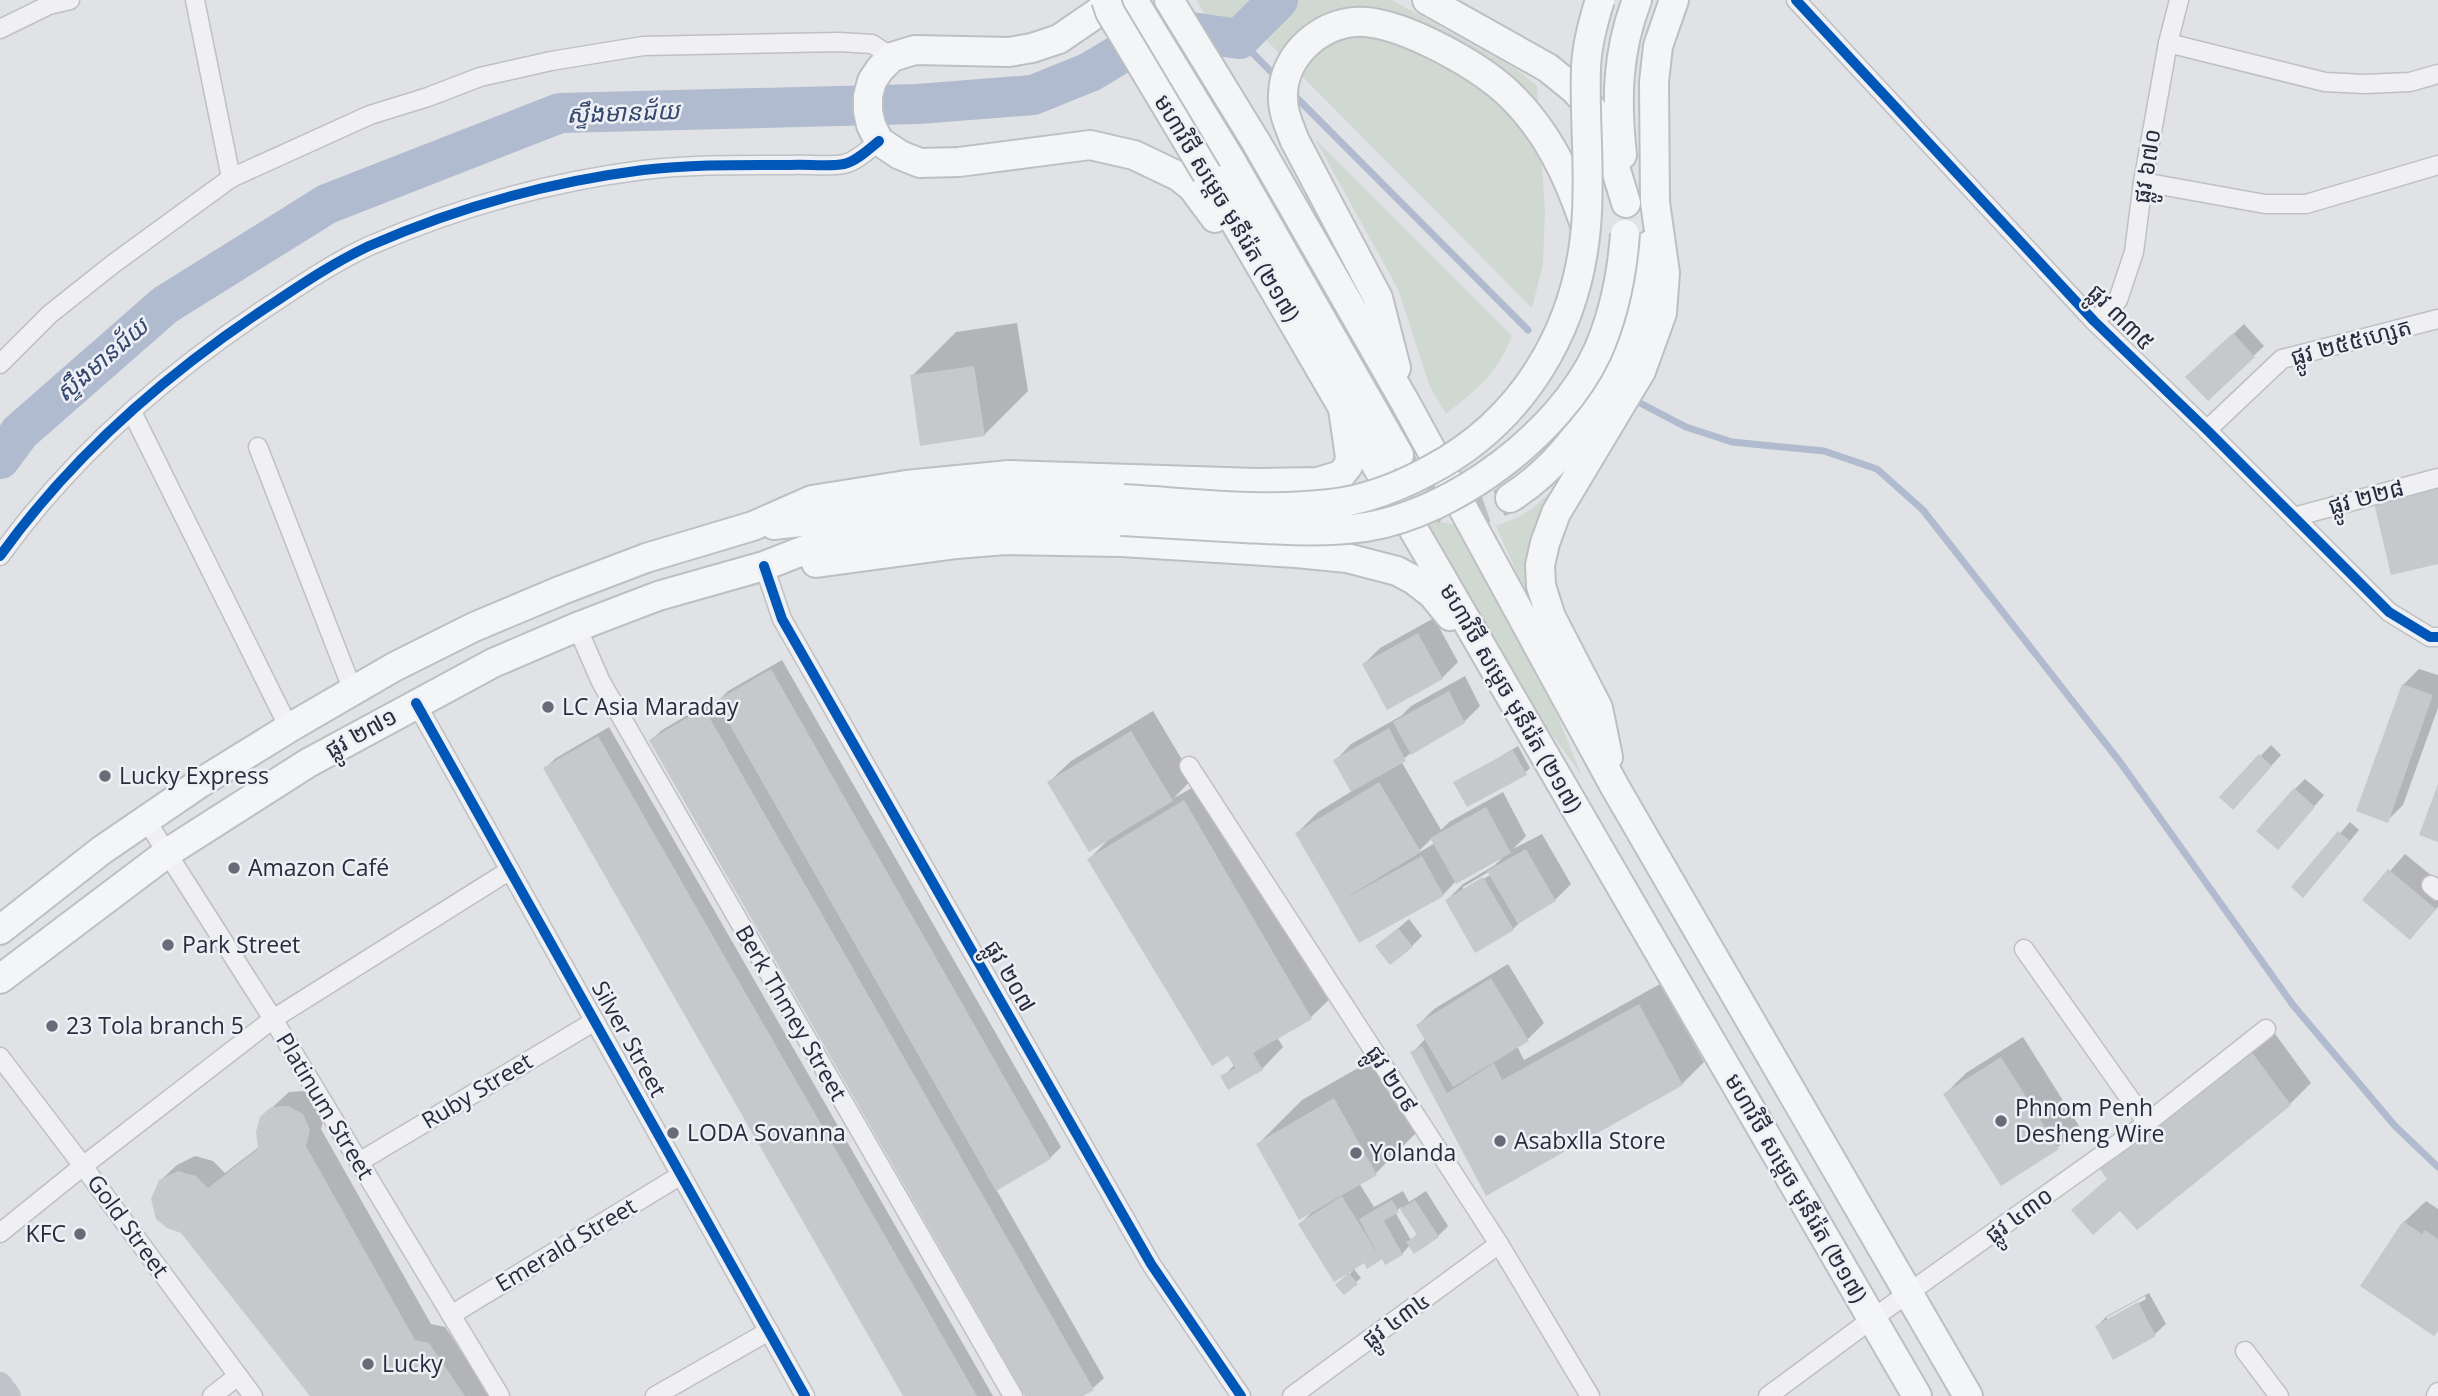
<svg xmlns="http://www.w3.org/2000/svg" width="2438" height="1396" font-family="'Open Sans','Noto Sans Khmer',sans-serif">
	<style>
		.green { fill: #d0d9d1 }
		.shadow { fill: #0003; fill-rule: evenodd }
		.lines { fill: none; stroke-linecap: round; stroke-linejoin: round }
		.stream { stroke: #b0bbcf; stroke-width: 7 }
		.river { stroke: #b0bbcf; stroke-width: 40 }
		.building { fill: #c6c9cc }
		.primary-tunnel { stroke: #bbbec3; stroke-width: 28; stroke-dasharray: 28 14; stroke-linecap: butt }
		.street-casing { stroke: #bec0c3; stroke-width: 21 }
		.primary-casing { stroke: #bcbfc3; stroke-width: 32 }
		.street { stroke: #f0f0f2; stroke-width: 18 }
		.secondary { stroke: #c1c3c8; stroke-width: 24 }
		.primary { stroke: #f4f5f6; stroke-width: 28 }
		.primary-bridge-casing { stroke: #bcbfc3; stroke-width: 32; stroke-linecap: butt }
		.primary-bridge { stroke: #f4f5f6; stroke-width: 28 }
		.cycleway-casing { stroke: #eef0f5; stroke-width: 15 }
		.cycleway { stroke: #0057b8; stroke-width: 10 }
		.poi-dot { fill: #686c78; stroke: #eef0f5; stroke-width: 2.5 }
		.labels { text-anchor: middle; stroke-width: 5; stroke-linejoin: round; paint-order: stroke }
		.street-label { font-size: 23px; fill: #282d3d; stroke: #eef0f5 }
		.poi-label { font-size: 23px; fill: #282d3d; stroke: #eef0f5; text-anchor: start }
		.water-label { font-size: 24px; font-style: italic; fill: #35486f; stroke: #eef0f5 }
	</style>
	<rect width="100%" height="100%" fill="#e0e2e5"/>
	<!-- green -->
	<g class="green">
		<polygon points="1197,0 1254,0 1231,22 1207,19"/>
		<polygon points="1294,0 1392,0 1516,69 1537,86 1545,213 1543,264 1532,308 1258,32"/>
		<path d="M1315 139 1512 336C1496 375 1478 388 1446 414L1430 387 1398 289Z"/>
		<path d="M1550 492C1527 534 1521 563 1533 610L1496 526C1519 518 1534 510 1550 492Z"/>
		<polygon points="1428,515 1437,521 1460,526 1543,681 1582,776 1521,692 1419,519"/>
	</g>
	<!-- shadow -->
	<g class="shadow">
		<polygon points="1017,323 1028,391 984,435 912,376 956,332"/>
		<polygon points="2244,324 2264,346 2208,399 2198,367"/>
		<polygon points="1434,618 1458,662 1442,678 1364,664 1380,648"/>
		<polygon points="782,660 1061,1147 1050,1158 996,1189 1104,1378 1093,1388 1080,1396 1027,1396 651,740 662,730 715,699 717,702 728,691"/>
		<polygon points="2419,669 2438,675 2438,708 2403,805 2387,821 2403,685"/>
		<path d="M1465 676 1480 706 1464 722 1412 752 1401 761 1441 830 1449 822 1503 792 1526 836 1513 849 1542 834 1571 884 1555 900 1523 919 1513 929 1447 900 1463 884 1495 865 1503 857 1455 882 1443 895 1339 903 1346 897 1297 833 1318 812 1352 791 1336 760 1351 744 1401 716 1411 706ZM1432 838 1435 843 1420 852 1419 851ZM1490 871 1492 874 1463 891V887Z"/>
		<polygon points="1153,711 1193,778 1174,798 1206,780 1333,996 1311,1017 1277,1037 1283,1047 1262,1069 1223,1077 1235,1064 1089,859 1109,839 1049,782 1071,761"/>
		<polygon points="609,727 993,1396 905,1396 545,768 556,758"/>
		<polygon points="2271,745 2281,755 2243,797 2222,797"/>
		<polygon points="1518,746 1530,768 1525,773 1456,783"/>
		<polygon points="2305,779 2324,795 2288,837 2295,789"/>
		<polygon points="2350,822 2359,830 2313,885 2293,887"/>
		<polygon points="2405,854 2438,881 2438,907 2410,938 2365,900"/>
		<polygon points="1409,919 1422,936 1412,946 1378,946"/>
		<polygon points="1508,964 1544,1023 1528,1039 1517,1046 1524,1060 1660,984 1704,1062 1682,1084 1486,1193 1412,1053 1426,1038 1418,1025 1434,1009"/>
		<polygon points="2273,1031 2311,1083 2290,1104 2121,1209 2074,1210"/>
		<polygon points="2023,1037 2079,1126 2058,1147 1945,1094 1966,1073"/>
		<path d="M1379 1056 1420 1129 1376 1173 1359 1183 1374 1207 1403 1191 1409 1202 1426 1191 1448 1226 1438 1236 1410 1245 1402 1254 1364 1261 1353 1268 1361 1278 1356 1282 1337 1285 1353 1271 1300 1224 1312 1212 1258 1144 1302 1100ZM1401 1207 1418 1233 1411 1240 1395 1212Z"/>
		<polygon points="304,1091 318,1098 325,1113 321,1129 431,1324 445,1327 492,1396 312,1396 160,1181 177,1165 195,1156 213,1161 225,1173 259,1147 261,1118 289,1092"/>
		<polygon points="2426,1201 2438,1209 2438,1330 2404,1222"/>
		<path d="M2149 1293 2166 1324 2155 1334 2114 1357 2097 1326 2107 1316ZM2145 1296 2146 1299 2107 1321V1317Z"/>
	</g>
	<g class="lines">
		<!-- stream -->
		<g class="stream">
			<polyline points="1239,39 1278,79"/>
			<polyline points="1291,92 1528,330"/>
			<polyline points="1640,403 1686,427 1732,442 1824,451 1877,469 1923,510 2120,762 2293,1005 2395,1126 2438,1167"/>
		</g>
		<!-- river -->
		<polyline class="river" points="0,459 20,432 165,305 327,204 560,113 918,104 1033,95 1090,72 1163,28 1239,39 1278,0"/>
	</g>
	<!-- building -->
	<g class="building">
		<polygon points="2233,333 2255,357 2208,401 2185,377"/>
		<polygon points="974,366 985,436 920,446 910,375"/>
		<polygon points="2438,482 2438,564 2391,575 2373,499"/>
		<polygon points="1418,633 1443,679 1387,710 1362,664"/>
		<polygon points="771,669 1051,1159 996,1191 716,701"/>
		<polygon points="2402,684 2433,695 2388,823 2356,811"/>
		<polygon points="1449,691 1465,723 1411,755 1393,722"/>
		<polygon points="704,708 1094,1390 1083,1396 1025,1396 649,740"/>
		<polygon points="1389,728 1406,761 1351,792 1333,760"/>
		<polygon points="1131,731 1173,801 1089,852 1047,782"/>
		<polygon points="598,736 977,1396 903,1396 543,768"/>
		<polygon points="1513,750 1527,775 1467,807 1453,782"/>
		<polygon points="2259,754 2272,766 2233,810 2219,797"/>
		<polygon points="1379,782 1421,852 1342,900 1422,856 1444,896 1359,943 1295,833"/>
		<polygon points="2438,784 2438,842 2419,835"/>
		<polygon points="2294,788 2315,807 2278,850 2256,831"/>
		<polygon points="1184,800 1312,1019 1253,1053 1263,1070 1228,1090 1220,1076 1235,1068 1228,1056 1212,1066 1087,859"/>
		<polygon points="1486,807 1511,853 1456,884 1430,838"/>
		<polygon points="2338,831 2350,841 2303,898 2291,887"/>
		<polygon points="1526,849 1556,901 1518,924 1487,871"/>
		<polygon points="2388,869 2436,909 2410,940 2362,900"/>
		<polygon points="1483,877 1514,930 1475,953 1445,900"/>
		<polygon points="1398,928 1413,947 1390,965 1375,946"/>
		<polygon points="1491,978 1529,1041 1453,1087 1416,1025"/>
		<polygon points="1639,1004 1683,1085 1486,1196 1410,1052 1422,1046 1447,1093 1494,1063 1502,1080"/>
		<polygon points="2251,1051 2291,1105 2137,1230 2120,1211 2093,1235 2071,1210 2107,1179 2099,1168"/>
		<polygon points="2001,1057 2059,1149 2001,1186 1943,1094"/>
		<polygon points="1334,1098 1377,1175 1299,1220 1256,1144"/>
		<polygon points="288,1106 303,1114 310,1130 306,1146 415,1340 429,1343 465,1396 310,1396 181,1233 167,1228 156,1219 151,1199 159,1180 178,1171 196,1176 208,1188 258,1149 256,1132 260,1117 271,1107"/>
		<polygon points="1342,1196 1379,1256 1359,1219 1392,1200 1399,1212 1384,1221 1403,1255 1385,1265 1382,1259 1367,1269 1364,1263 1349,1273 1358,1284 1344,1295 1335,1285 1348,1273 1334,1282 1298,1224"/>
		<polygon points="1415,1200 1439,1237 1414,1254 1406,1242 1417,1235 1400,1209"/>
		<polygon points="2403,1221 2422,1234 2425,1230 2438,1239 2438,1331 2434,1336 2360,1286"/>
		<polygon points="2138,1302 2156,1336 2113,1360 2095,1326"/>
	</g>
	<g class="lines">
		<!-- primary-tunnel -->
		<path class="primary-tunnel" d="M1400 458C1430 511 1450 529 1510 498"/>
		<defs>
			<g id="street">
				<polyline points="195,0 231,178"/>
				<polyline points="1796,0 2094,321 2207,430 2389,612 2430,637 2438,637"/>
				<polyline points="0,29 49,5 70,0"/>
				<polyline points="2168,43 2325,82 2364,84 2410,82 2438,74"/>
				<polyline points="2143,182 2265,204 2306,204 2438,165"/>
				<polyline points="2094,321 2118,300 2134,252 2143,182 2168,43 2179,0"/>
				<polyline points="0,364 50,314 113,264 231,178 370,115 428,97 480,77 551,61 643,46 839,42 872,44 892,57"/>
				<polyline points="132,412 289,728"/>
				<polyline points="2207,430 2282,359 2438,319"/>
				<polyline points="258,447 353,691"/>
				<polyline points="2294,517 2438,478"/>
				<path d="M0 556C74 453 173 368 278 300 308 280 337 261 369 246 456 208 549 182 643 170 693 164 742 165 791 165 806 164 830 167 844 164 857 161 869 149 879 141"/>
				<polyline points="764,566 782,619 1151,1264 1241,1396"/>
				<polyline points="577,627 601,682 1013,1396"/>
				<polyline points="416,703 805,1396"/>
				<polyline points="1189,766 1499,1244 1590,1396"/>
				<polyline points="146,820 273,1019 500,1396"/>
				<polyline points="2431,885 2438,891"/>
				<polyline points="2024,949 2147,1123"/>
				<polyline points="0,1057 83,1166 253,1396"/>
				<polyline points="359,1162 595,1021"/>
				<polyline points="0,1233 83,1166 273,1019 510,870"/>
				<polyline points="451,1315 681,1175"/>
				<polyline points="2245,1351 2279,1396"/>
				<polyline points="212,1396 238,1376"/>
				<polyline points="655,1396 769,1331"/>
				<polyline points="1292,1396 1499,1244"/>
				<polyline points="1768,1396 1872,1319 2147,1123 2266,1029"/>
				<polyline points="2436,1396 2438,1392"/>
			</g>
			<g id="primary">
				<polyline points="1116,0 1059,39 1032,48 1009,52 915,50 892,57 880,69 872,81 868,96 868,111 871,125 879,141 900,155 920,163 959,162 1090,145 1134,155 1178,176 1192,187 1215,218"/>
				<polyline points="1133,0 1230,159 1399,455"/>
				<polyline points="1169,0 1256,142 1405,402 1615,787 1968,1396"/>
				<polyline points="1427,0 1548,68 1575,90 1592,109 1605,134 1626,203"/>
				<path d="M1622 155C1616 100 1617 52 1637 0"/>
				<polyline points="1207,174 1917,1396"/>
				<path d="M1396 368 1378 298 1295 141C1289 126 1282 110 1283 95 1283 53 1326 18 1366 22 1408 26 1478 65 1508 93 1547 130 1568 175 1585 225"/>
				<path d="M1510 498C1591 447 1640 338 1650 245"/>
				<path d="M774 525C835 520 895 506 956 500 1012 495 1067 498 1123 499"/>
				<polyline points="816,563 957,544 1005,540 1122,542 1296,553 1347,558 1397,571 1414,580 1432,594 1450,616"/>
				<polyline points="1608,757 1598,708 1551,617 1541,586 1540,565 1545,543 1556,513 1641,371 1662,313 1665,273 1655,202 1654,82 1658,46 1674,0"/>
				<polyline points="0,930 102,850 200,783 289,728 394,667 474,627 562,590 646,558 753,526 812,500 906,485 1009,475 1256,483 1318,482 1341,475 1348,466 1350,457 1343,409"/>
				<polyline points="0,979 167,853 308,763 493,663 577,627 658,596 764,566 820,544 910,529 1001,519 1121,521"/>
			</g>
		</defs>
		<!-- street casing -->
		<use href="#street" class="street-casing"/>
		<!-- primary casing -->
		<use href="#primary" class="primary-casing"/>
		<!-- street -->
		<use href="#street" class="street"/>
		<!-- secondary -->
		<polyline class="secondary" points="0,1384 9,1396"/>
		<!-- primary -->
		<use href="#primary" class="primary"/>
		<defs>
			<g id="primary-bridge">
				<polyline points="1106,0 1110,12 1207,174"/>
				<path d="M1123 499C1191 503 1262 512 1330 504 1365 500 1399 487 1430 470 1523 421 1577 330 1586 227 1591 173 1584 121 1586 67 1587 44 1593 22 1600 0"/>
				<path d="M1121 521C1162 523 1203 526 1243 528 1284 530 1325 533 1366 527 1454 513 1559 434 1597 353 1614 315 1622 275 1625 234"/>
			</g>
		</defs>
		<!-- primary-bridge casing -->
		<use href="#primary-bridge" class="primary-bridge-casing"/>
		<!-- primary-bridge -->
		<use href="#primary-bridge" class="primary-bridge"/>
		<defs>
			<g id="cycleway">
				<polyline points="1796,0 2094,321 2207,430 2389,612 2430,637 2438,637"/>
				<path d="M0 556C74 453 173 368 278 300 308 280 337 261 369 246 456 208 549 182 643 170 693 164 742 165 791 165 806 164 830 167 844 164 857 161 869 149 879 141"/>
				<polyline points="764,566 782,619 1151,1264 1241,1396"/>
				<polyline points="416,703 805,1396"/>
			</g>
		</defs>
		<!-- cycleway casing -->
		<use href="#cycleway" class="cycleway-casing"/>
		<!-- cycleway -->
		<use href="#cycleway" class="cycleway"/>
	</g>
	<!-- markers -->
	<g class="poi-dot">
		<circle cx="548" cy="707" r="7"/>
		<circle cx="105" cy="776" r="7"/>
		<circle cx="234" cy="868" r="7"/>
		<circle cx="168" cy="945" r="7"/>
		<circle cx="52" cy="1026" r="7"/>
		<circle cx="2001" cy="1121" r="7"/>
		<circle cx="673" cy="1133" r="7"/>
		<circle cx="1500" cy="1141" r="7"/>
		<circle cx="1356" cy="1153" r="7"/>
		<circle cx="80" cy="1234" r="7"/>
		<circle cx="368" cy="1364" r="7"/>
	</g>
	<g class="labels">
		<!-- street labels -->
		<g class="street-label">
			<text transform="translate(2147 166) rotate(-81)" y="8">ផ្លូវ ៦៧០</text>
			<text transform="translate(1227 208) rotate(59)" y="8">មហាវិថី សម្តេច មុនីរ៉េត (២១៧)</text>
			<text transform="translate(2121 317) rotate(45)" y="8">ផ្លូវ ៣៣៥</text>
			<text transform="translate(2351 342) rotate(-15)" y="8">ផ្លូវ ២៥៥ហ្សេត</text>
			<text transform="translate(2366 497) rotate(-15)" y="8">ផ្លូវ ២២៨</text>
			<text transform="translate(1511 698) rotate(60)" y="8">មហាវិថី សម្តេច មុនីរ៉េត (២១៧)</text>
			<text transform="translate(361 733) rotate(-29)" y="8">ផ្លូវ ២៧១</text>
			<text transform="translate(1010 976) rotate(60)" y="8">ផ្លូវ ២០៧</text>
			<text transform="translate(791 1013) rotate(60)" y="8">Berk Thmey Street</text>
			<text transform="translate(629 1039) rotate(61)" y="8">Silver Street</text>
			<text transform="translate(1392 1079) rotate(57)" y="8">ផ្លូវ ២០៩</text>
			<text transform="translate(477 1091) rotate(-31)" y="8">Ruby Street</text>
			<text transform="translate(325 1106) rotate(59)" y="8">Platinum Street</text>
			<text transform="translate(1796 1188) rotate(60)" y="8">មហាវិថី សម្តេច មុនីរ៉េត (២១៧)</text>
			<text transform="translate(2019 1215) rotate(-36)" y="8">ផ្លូវ ៤៣០</text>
			<text transform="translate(128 1226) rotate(54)" y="8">Gold Street</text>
			<text transform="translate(566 1245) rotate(-31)" y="8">Emerald Street</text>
			<text transform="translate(1396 1320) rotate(-36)" y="8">ផ្លូវ ៤៣៤</text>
		</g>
		<!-- poi labels -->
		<g class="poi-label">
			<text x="562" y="715">LC Asia Maraday</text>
			<text x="119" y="784">Lucky Express</text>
			<text x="248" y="876">Amazon Café</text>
			<text x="182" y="953">Park Street</text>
			<text x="66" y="1034">23 Tola branch 5</text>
			<text x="2015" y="1116">Phnom Penh<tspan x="2015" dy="26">Desheng Wire</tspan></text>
			<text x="687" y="1141">LODA Sovanna</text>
			<text x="1514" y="1149">Asabxlla Store</text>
			<text x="1370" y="1161">Yolanda</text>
			<text x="66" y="1242" text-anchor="end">KFC</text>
			<text x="382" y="1372">Lucky</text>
		</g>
		<!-- water labels -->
		<g class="water-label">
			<text transform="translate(623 113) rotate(-2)" y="8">ស្ទឹងមានជ័យ</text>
			<text transform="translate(102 360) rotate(-41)" y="8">ស្ទឹងមានជ័យ</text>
		</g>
	</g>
</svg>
